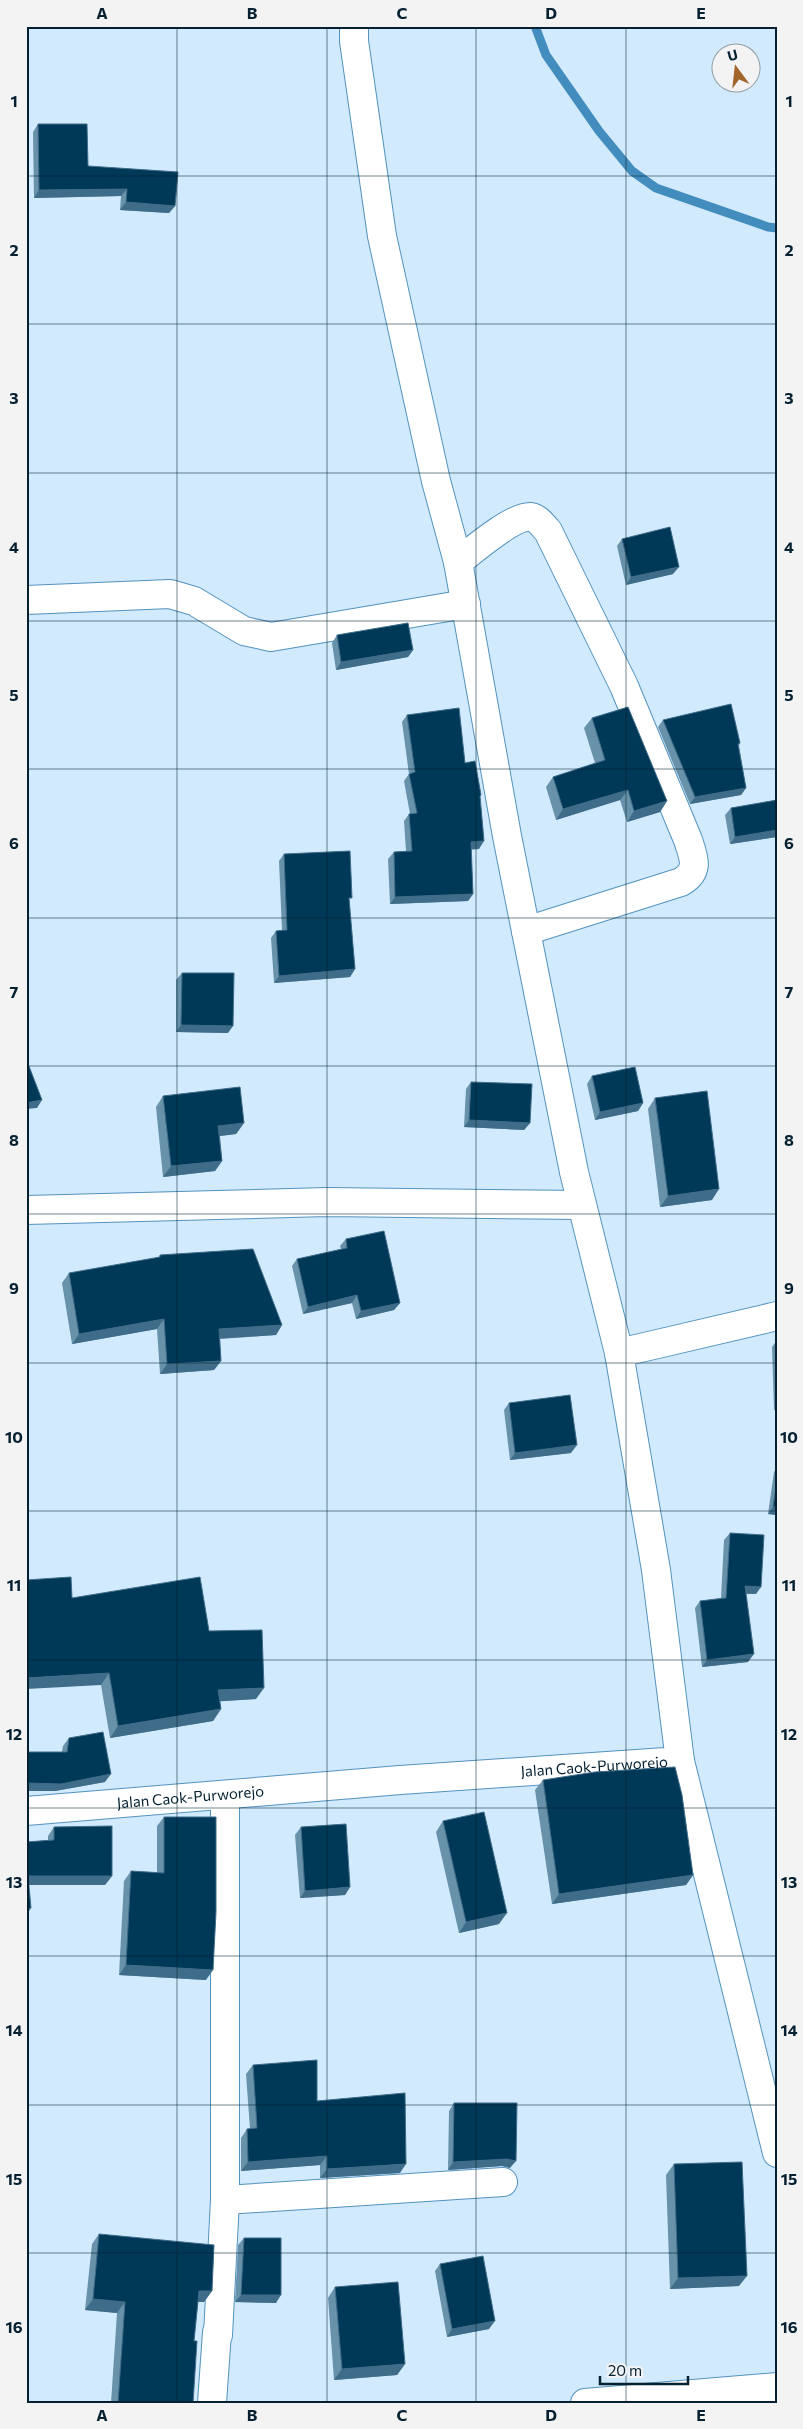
<svg xmlns="http://www.w3.org/2000/svg" width="803" height="2429" font-family="Commissioner,sans-serif">
	<style>
		.lines { fill: none; stroke-linecap: round; stroke-linejoin: round }
		.stream { stroke: #438dbe; stroke-width: 9 }
		.minor-casing { stroke: #5293bf; stroke-width: 30 }
		.minor { stroke: #fff; stroke-width: 28 }
		.wall { fill: #6891aa }
		.shaded-wall { fill: #3f6d89 }
		.building { fill: #003857; stroke: #3f6d89 }
		.grid { fill: none; stroke: #042031; stroke-width: 1; stroke-opacity: 0.55 }
		.labels { text-anchor: middle; stroke-width: 5; stroke-linejoin: round; paint-order: stroke }
		.street-label { font-size: 15px; fill: #042031; stroke: #f3f3f3 }
		.neatline { fill: none; stroke: #042031; stroke-width: 2 }
		.grid-label { font-size: 16px; text-anchor: middle; font-weight: bold; fill: #042031 }
	</style>
	<rect width="100%" height="100%" fill="#d1eafd"/>
	<g class="lines">
		<!-- stream -->
		<polyline class="stream" points="535,26 546,55 599,131 632,171 656,188 768,227 777,228"/>
		<defs>
			<g id="minor">
				<polyline points="354,26 354,41 382,236 436,481 458,562 507,836 574,1172 619,1353"/>
				<path d="M458 562C472 551 514 515 531 517 538 518 543 526 548 531L624 686 688 840C694 858 700 871 681 882L526 931"/>
				<polyline points="26,600 170,594 194,601 244,631 271,637 466,604"/>
				<polyline points="26,1210 327,1202 581,1205"/>
				<polyline points="680,1761 777,2153"/>
				<path id="s1" d="M26 1811 400 1780 680 1761 656 1570 619 1353 777 1316"/>
				<polyline points="225,2200 503,2182"/>
				<polyline points="218,2335 225,2200 225,1796"/>
				<polyline points="212,2403 217,2332"/>
				<polyline points="585,2403 777,2387"/>
			</g>
		</defs>
		<!-- minor casing -->
		<use href="#minor" class="minor-casing"/>
		<!-- minor -->
		<use href="#minor" class="minor"/>
	</g>
	<!-- wall -->
	<g class="wall">
		<polygon points="38,124 88,166 175,206 169,213 120,210 121,196 34,198 33,132"/>
		<polygon points="622,539 673,574 626,585 617,546"/>
		<polygon points="337,635 413,650 408,657 336,670 332,643"/>
		<polygon points="407,715 465,763 480,797 479,849 471,849 473,894 468,901 390,904 388,859 394,852 406,851 404,821 409,814 410,814 404,781 409,774 402,722"/>
		<polygon points="592,718 667,801 660,812 627,822 620,800 556,820 546,787 553,777 595,763 584,728"/>
		<polygon points="663,720 740,743 739,746 746,788 741,795 690,804 658,727"/>
		<polygon points="777,800 777,837 730,844 725,815 731,808"/>
		<polygon points="284,854 349,902 355,969 350,977 274,983 271,938 276,931 282,930 279,861"/>
		<polygon points="182,973 228,1033 176,1032 176,980"/>
		<polygon points="592,1076 643,1103 638,1111 595,1120 587,1084"/>
		<polygon points="471,1082 530,1123 524,1130 464,1127 466,1089"/>
		<polygon points="163,1096 244,1123 236,1134 220,1136 222,1161 215,1171 163,1177 156,1107"/>
		<polygon points="655,1098 712,1200 660,1207 648,1109"/>
		<polygon points="346,1239 400,1303 394,1310 356,1319 352,1303 303,1314 292,1266 297,1259 341,1249 340,1246"/>
		<polygon points="160,1255 282,1325 276,1335 220,1339 221,1361 214,1370 160,1374 157,1329 72,1344 62,1283 69,1273 158,1258"/>
		<polygon points="777,1340 777,1410 774,1410 772,1347"/>
		<polygon points="509,1403 571,1453 510,1460 504,1410"/>
		<polygon points="777,1467 777,1515 768,1514 774,1472"/>
		<polygon points="730,1533 756,1594 746,1594 748,1662 702,1667 695,1608 700,1601 721,1598 724,1540"/>
		<polygon points="72,1598 209,1631 256,1699 220,1701 221,1709 213,1721 110,1738 101,1685"/>
		<polygon points="69,1738 105,1782 55,1791 63,1746"/>
		<polygon points="543,1780 693,1875 686,1885 552,1904 535,1790"/>
		<polygon points="164,1817 206,1980 119,1975 124,1881 131,1871 157,1873 157,1826"/>
		<polygon points="443,1821 499,1924 459,1933 436,1832"/>
		<polygon points="54,1827 112,1876 105,1885 29,1885 26,1916 26,1842 48,1840 48,1836"/>
		<polygon points="301,1827 350,1887 345,1895 300,1898 295,1835"/>
		<polygon points="253,2065 317,2101 400,2173 320,2178 320,2165 241,2171 241,2138 247,2129 250,2129 246,2074"/>
		<polygon points="454,2103 510,2168 502,2166 448,2170 449,2111"/>
		<polygon points="674,2164 739,2286 670,2289 666,2175"/>
		<polygon points="99,2234 212,2291 204,2302 198,2302 194,2341 193,2403 111,2403 117,2313 85,2310 92,2244"/>
		<polygon points="244,2238 276,2303 235,2302 238,2245"/>
		<polygon points="440,2264 489,2329 447,2337 435,2271"/>
		<polygon points="335,2287 405,2364 397,2375 334,2380 328,2298"/>
	</g>
	<!-- shaded-wall -->
	<g class="shaded-wall">
		<polygon points="127,189 121,196 34,198 39,190"/>
		<polygon points="126,202 175,206 169,213 120,210"/>
		<polygon points="679,567 673,574 626,585 631,577"/>
		<polygon points="413,650 408,657 336,670 341,662"/>
		<polygon points="746,788 741,795 690,804 695,797"/>
		<polygon points="628,790 620,800 556,820 563,809"/>
		<polygon points="667,801 660,812 627,822 634,811"/>
		<polygon points="777,830 777,837 730,844 735,837"/>
		<polygon points="484,841 479,849 466,850 471,842"/>
		<polygon points="473,894 468,901 390,904 395,897"/>
		<polygon points="355,969 350,977 274,983 279,976"/>
		<polygon points="181,1025 233,1026 228,1033 176,1032"/>
		<polygon points="42,1100 37,1108 26,1109 26,1103"/>
		<polygon points="643,1103 638,1111 595,1120 600,1112"/>
		<polygon points="469,1120 530,1123 524,1130 464,1127"/>
		<polygon points="244,1123 236,1134 211,1137 218,1126"/>
		<polygon points="222,1161 215,1171 163,1177 171,1166"/>
		<polygon points="719,1189 712,1200 660,1207 668,1196"/>
		<polygon points="357,1295 352,1303 303,1314 308,1307"/>
		<polygon points="400,1303 394,1310 356,1319 361,1311"/>
		<polygon points="164,1319 157,1329 72,1344 79,1334"/>
		<polygon points="282,1325 276,1335 212,1339 219,1329"/>
		<polygon points="221,1361 214,1370 160,1374 167,1364"/>
		<polygon points="577,1445 571,1453 510,1460 515,1453"/>
		<polygon points="773,1507 777,1507 777,1515 768,1514"/>
		<polygon points="745,1586 761,1587 756,1594 740,1593"/>
		<polygon points="754,1654 748,1662 702,1667 707,1660"/>
		<polygon points="109,1673 101,1685 26,1689 26,1678"/>
		<polygon points="264,1688 256,1699 210,1702 218,1690"/>
		<polygon points="221,1709 213,1721 110,1738 118,1726"/>
		<polygon points="111,1774 105,1782 55,1791 26,1791 26,1783"/>
		<polygon points="693,1875 686,1885 552,1904 559,1894"/>
		<polygon points="28,1876 112,1876 105,1885 26,1885"/>
		<polygon points="350,1887 345,1895 300,1898 305,1891"/>
		<polygon points="31,1908 26,1916 26,1909"/>
		<polygon points="507,1913 499,1924 459,1933 466,1922"/>
		<polygon points="126,1965 213,1970 206,1980 119,1975"/>
		<polygon points="327,2156 320,2165 241,2171 248,2162"/>
		<polygon points="507,2159 516,2161 510,2168 502,2166 448,2170 453,2162"/>
		<polygon points="406,2164 400,2173 320,2178 327,2169"/>
		<polygon points="747,2276 739,2286 670,2289 678,2278"/>
		<polygon points="199,2291 212,2291 204,2302 191,2302"/>
		<polygon points="241,2295 281,2295 276,2303 235,2302"/>
		<polygon points="93,2299 125,2302 117,2313 85,2310"/>
		<polygon points="495,2321 489,2329 447,2337 452,2329"/>
		<polygon points="405,2364 397,2375 334,2380 342,2369"/>
	</g>
	<!-- building -->
	<g class="building">
		<polygon points="38,124 87,124 88,166 178,172 175,206 126,202 127,189 39,190"/>
		<polygon points="670,527 679,567 631,577 622,539"/>
		<polygon points="408,623 413,650 341,662 337,635"/>
		<polygon points="731,704 740,743 738,744 746,788 695,797 663,720"/>
		<polygon points="628,707 667,801 634,811 628,790 563,809 553,777 605,760 592,718"/>
		<polygon points="459,708 465,763 475,761 481,795 480,796 484,841 471,842 473,894 395,897 394,852 412,851 409,814 417,813 409,774 415,772 407,715"/>
		<polygon points="777,800 777,830 735,837 731,808"/>
		<polygon points="350,851 352,898 349,898 355,969 279,976 276,931 287,930 284,854"/>
		<polygon points="182,973 234,973 233,1026 181,1025"/>
		<polygon points="26,1061 27,1061 42,1100 26,1103"/>
		<polygon points="635,1067 643,1103 600,1112 592,1076"/>
		<polygon points="471,1082 532,1084 530,1123 469,1120"/>
		<polygon points="240,1087 244,1123 218,1126 222,1161 171,1166 163,1096"/>
		<polygon points="707,1091 719,1189 668,1196 655,1098"/>
		<polygon points="384,1231 400,1303 361,1311 357,1295 308,1307 297,1259 347,1248 346,1239"/>
		<polygon points="253,1249 282,1325 219,1329 221,1361 167,1364 164,1319 79,1334 69,1273 160,1257 160,1255"/>
		<polygon points="570,1395 577,1445 515,1453 509,1403"/>
		<polygon points="777,1480 777,1507 773,1507"/>
		<polygon points="730,1533 764,1535 761,1587 745,1586 754,1654 707,1660 700,1601 726,1598"/>
		<polygon points="71,1577 72,1598 200,1577 209,1631 262,1630 264,1688 218,1690 221,1709 118,1726 109,1673 26,1678 26,1580"/>
		<polygon points="103,1732 111,1774 61,1784 26,1783 26,1752 67,1752 69,1738"/>
		<polygon points="675,1767 682,1795 693,1875 559,1894 543,1780 595,1772"/>
		<polygon points="484,1812 507,1913 466,1922 443,1821"/>
		<polygon points="164,1817 216,1817 216,1912 213,1970 126,1965 131,1871 164,1873"/>
		<polygon points="346,1824 350,1887 305,1891 301,1827"/>
		<polygon points="112,1826 112,1876 28,1876 31,1908 26,1909 26,1842 54,1840 54,1827"/>
		<polygon points="317,2060 317,2101 405,2093 406,2164 327,2169 327,2156 248,2162 247,2129 257,2128 253,2065"/>
		<polygon points="454,2103 517,2103 516,2161 507,2159 453,2162"/>
		<polygon points="742,2162 747,2276 678,2278 674,2164"/>
		<polygon points="99,2234 214,2245 212,2291 199,2291 194,2341 197,2341 193,2403 118,2403 125,2302 93,2299"/>
		<polygon points="244,2238 281,2238 281,2295 241,2295"/>
		<polygon points="483,2256 495,2321 452,2329 440,2264"/>
		<polygon points="398,2282 405,2364 342,2369 335,2287"/>
	</g>
	<!-- grid -->
	<path class="grid" d="M177 26V2403M327 26V2403M476 26V2403M626 26V2403M26 176H777M26 324H777M26 473H777M26 621H777M26 769H777M26 918H777M26 1066H777M26 1214H777M26 1363H777M26 1511H777M26 1660H777M26 1808H777M26 1956H777M26 2105H777M26 2253H777"/>
	<g class="labels">
		<!-- street labels -->
		<g class="street-label">
			<text dy="5" stroke="none"><textPath href="#s1" startOffset="570">Jalan Caok-Purworejo</textPath></text>
			<text dy="5" stroke="none"><textPath href="#s1" startOffset="165">Jalan Caok-Purworejo</textPath></text>
		</g>
	</g>
	<!-- border -->
	<rect width="803" height="2429" fill="none" stroke="#f3f3f3" stroke-width="55"/>
	<!-- north arrow -->
	<g transform="translate(736 68) rotate(345)"><circle r="24" fill="#f3f3f3" stroke="#939fa5"/>
	<path d="M0-4L9 19L0 12L-9 19Z" fill="#a3652b"/>
	<text y="-8" font-size="14" font-weight="bold" text-anchor="middle" fill="#042031">U</text>
	</g>
	<!-- scale -->
	<path d="M600 2376v8h88v-8" fill="none" stroke="#042031" stroke-width="2.5"/>
	<text x="608" y="2376" font-size="15" fill="#042031" stroke="#f3f3f3" stroke-width="4" paint-order="stroke">20 m</text>
	<rect x="28" y="28" width="748" height="2374" class="neatline"/>
	<g class="grid-label">
		<text x="102" y="19">A</text>
		<text x="252" y="19">B</text>
		<text x="402" y="19">C</text>
		<text x="551" y="19">D</text>
		<text x="701" y="19">E</text>
		<text x="14" y="107">1</text>
		<text x="789" y="107">1</text>
		<text x="14" y="256">2</text>
		<text x="789" y="256">2</text>
		<text x="14" y="404">3</text>
		<text x="789" y="404">3</text>
		<text x="14" y="553">4</text>
		<text x="789" y="553">4</text>
		<text x="14" y="701">5</text>
		<text x="789" y="701">5</text>
		<text x="14" y="849">6</text>
		<text x="789" y="849">6</text>
		<text x="14" y="998">7</text>
		<text x="789" y="998">7</text>
		<text x="14" y="1146">8</text>
		<text x="789" y="1146">8</text>
		<text x="14" y="1294">9</text>
		<text x="789" y="1294">9</text>
		<text x="14" y="1443">10</text>
		<text x="789" y="1443">10</text>
		<text x="14" y="1591">11</text>
		<text x="789" y="1591">11</text>
		<text x="14" y="1740">12</text>
		<text x="789" y="1740">12</text>
		<text x="14" y="1888">13</text>
		<text x="789" y="1888">13</text>
		<text x="14" y="2036">14</text>
		<text x="789" y="2036">14</text>
		<text x="14" y="2185">15</text>
		<text x="789" y="2185">15</text>
		<text x="14" y="2333">16</text>
		<text x="789" y="2333">16</text>
		<text x="102" y="2421">A</text>
		<text x="252" y="2421">B</text>
		<text x="402" y="2421">C</text>
		<text x="551" y="2421">D</text>
		<text x="701" y="2421">E</text>
	</g>
</svg>
